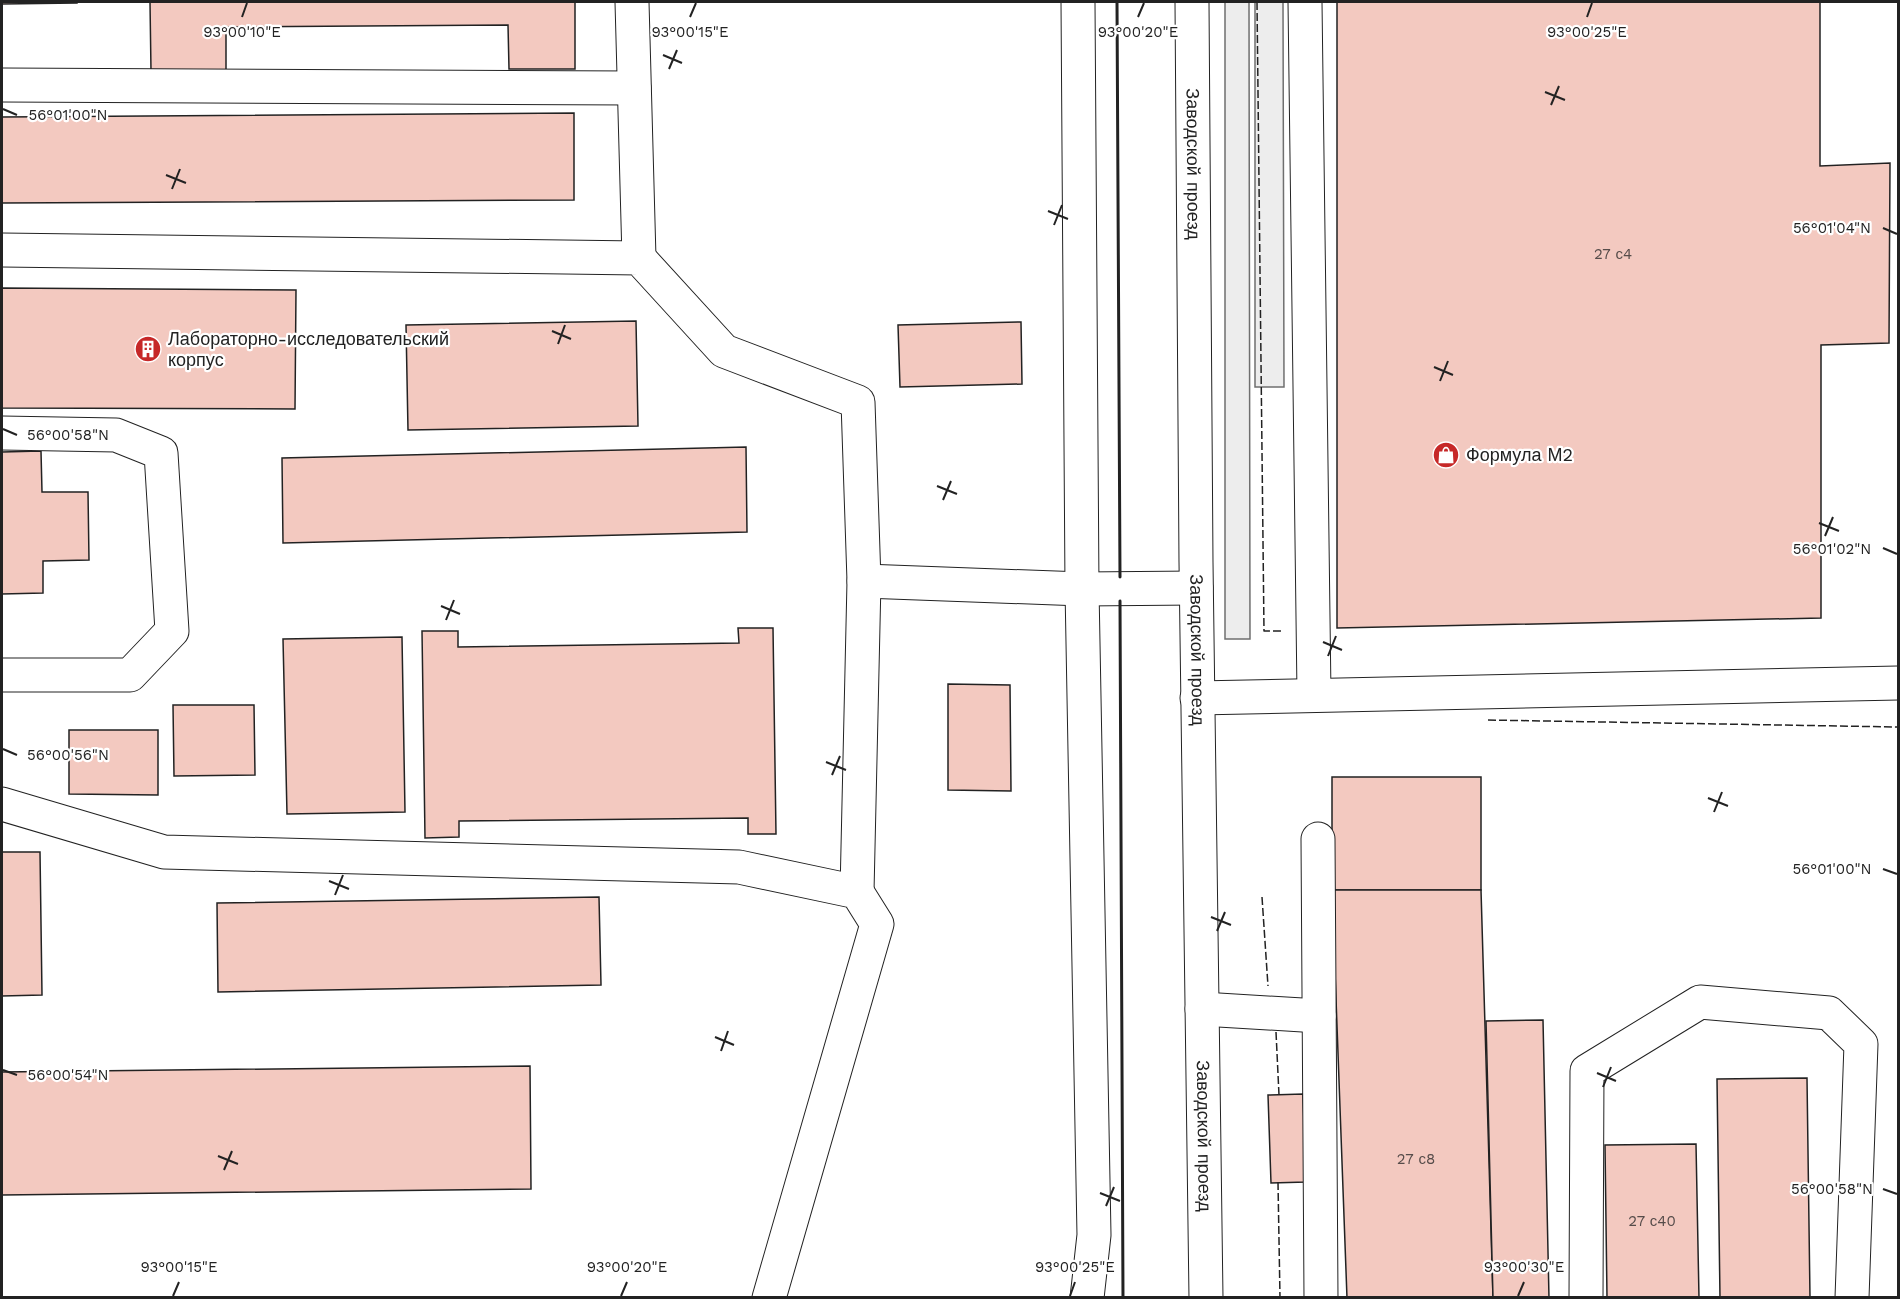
<svg xmlns="http://www.w3.org/2000/svg" width="1900" height="1299" font-family="'Work Sans',sans-serif">
	<style>
		.parking { fill: #ededed; stroke: #6f6f6f; stroke-width: 1.5 }
		.building { fill: #f3c9c0; stroke: #222; stroke-width: 1.5 }
		.lines { fill: none; stroke-linecap: round; stroke-linejoin: round }
		.minor-casing { stroke: #222; stroke-width: 35 }
		.minor { stroke: #fff; stroke-width: 33 }
		.fence { stroke: #222; stroke-width: 1.5; stroke-dasharray: 8 3; stroke-linecap: butt }
		.wall { stroke: #222; stroke-width: 3 }
		.ticks { fill: none; stroke: #222; stroke-width: 2 }
		.labels { text-anchor: middle; stroke-width: 4.5; stroke-linejoin: round; paint-order: stroke }
		.number-label { font-size: 15px; fill: #564c4a }
		.street-label { font-size: 18px; fill: #222; stroke: #fff }
		.poi-label { font-size: 18px; fill: #222; stroke: #fff; text-anchor: start }
		.ticks-label { font-size: 15px; text-anchor: middle; fill: #222; stroke: #fff; stroke-width: 4.5; stroke-linejoin: round; paint-order: stroke }
	</style>
	<rect width="100%" height="100%" fill="#fff"/>
	<!-- parking -->
	<g class="parking">
		<polygon points="1225,2 1249,2 1250,639 1225,639"/>
		<polygon points="1255,2 1283,2 1284,387 1255,387"/>
	</g>
	<!-- building -->
	<g class="building">
		<polygon points="2,2 77,2 77,3 2,4"/>
		<polygon points="150,2 575,2 575,69 509,69 508,25 226,27 226,70 151,71"/>
		<polygon points="1337,2 1820,2 1820,166 1890,163 1889,343 1821,345 1821,618 1337,628"/>
		<polygon points="574,113 574,200 2,203 2,117"/>
		<polygon points="2,288 296,290 295,409 2,408"/>
		<polygon points="636,321 638,426 408,430 406,325"/>
		<polygon points="1021,322 1022,384 900,387 898,325"/>
		<polygon points="746,447 747,532 283,543 282,458"/>
		<polygon points="41,451 42,492 88,492 89,560 43,561 43,593 2,594 2,452"/>
		<polygon points="738,628 773,628 776,834 748,834 748,818 459,821 459,837 425,838 422,631 458,631 458,647 739,643"/>
		<polygon points="402,637 405,812 287,814 283,639"/>
		<polygon points="948,684 1010,685 1011,791 948,790"/>
		<polygon points="173,705 254,705 255,775 174,776"/>
		<polygon points="69,730 158,730 158,795 69,794"/>
		<rect x="1332" y="777" width="149" height="113"/>
		<polygon points="2,852 40,852 42,995 2,996"/>
		<polygon points="1332,890 1481,890 1493,1298 1347,1298"/>
		<polygon points="599,897 601,985 218,992 217,903"/>
		<polygon points="1543,1020 1549,1298 1493,1298 1486,1021"/>
		<polygon points="530,1066 531,1189 2,1195 2,1072"/>
		<polygon points="1807,1078 1810,1298 1720,1298 1717,1079"/>
		<polygon points="1303,1094 1306,1182 1271,1183 1268,1095"/>
		<polygon points="1696,1144 1699,1298 1607,1298 1605,1145"/>
	</g>
	<g class="lines">
		<defs>
			<g id="minor">
				<polyline points="632,2 639,258"/>
				<polyline points="1078,2 1082,589 1094,1235 1087,1298"/>
				<path id="s1" d="M1192 2 1196 562 1206 1298"/>
				<polyline points="1305,2 1314,694"/>
				<polyline points="2,85 634,88"/>
				<polyline points="2,250 639,258 724,351 858,402 864,581 857,892"/>
				<polyline points="2,433 116,435 161,453 172,631 130,675 2,675"/>
				<polyline points="864,581 1082,589 1196,588"/>
				<polyline points="1197,698 1898,683"/>
				<polyline points="2,804 164,852 739,867 857,892 877,924 769,1298"/>
				<polyline points="1318,839 1321,1298"/>
				<polyline points="1202,1009 1319,1016"/>
				<polyline points="1586,1298 1587,1071 1700,1002 1829,1013 1861,1044 1852,1298"/>
			</g>
		</defs>
		<!-- minor casing -->
		<use href="#minor" class="minor-casing"/>
		<!-- minor -->
		<use href="#minor" class="minor"/>
		<!-- fence -->
		<g class="fence">
			<polyline points="1257,2 1264,631 1283,631"/>
			<polyline points="1488,720 1898,727"/>
			<polyline points="1262,897 1268,986"/>
			<polyline points="1276,1032 1279,1095"/>
			<polyline points="1278,1182 1280,1298"/>
		</g>
		<!-- wall -->
		<g class="wall">
			<polyline points="1117,2 1120,577"/>
			<polyline points="1120,601 1123,1298"/>
		</g>
	</g>
	<!-- ticks -->
	<path class="ticks" d="M242 17 247 3M690 17 696 3M1138 17 1144 3M1587 17 1592 3M663 55 682 63M669 69 677 50M1545 92 1565 100M1551 105 1559 86M3 109 17 115M166 175 186 183M172 189 180 169M1048 211 1068 219M1054 225 1062 205M1883 228 1897 234M552 331 571 339M558 344 565 325M1434 367 1453 375M1440 381 1448 361M3 429 17 435M937 486 957 494M943 500 951 481M1819 523 1839 531M1825 536 1833 517M1883 548 1897 554M441 606 460 614M446 620 454 600M1323 642 1342 650M1328 656 1336 636M3 749 17 755M826 762 846 770M832 775 840 756M1708 798 1728 806M1714 812 1722 792M1883 869 1897 874M329 881 349 889M335 895 343 875M1211 917 1231 925M1217 931 1225 912M715 1037 734 1045M721 1051 728 1031M3 1070 17 1075M1597 1073 1616 1081M1603 1087 1611 1067M218 1156 238 1164M224 1170 232 1151M1883 1189 1897 1194M1100 1193 1120 1201M1106 1206 1114 1187M173 1296 179 1282M621 1296 627 1282M1070 1296 1075 1282M1518 1296 1524 1282"/>
	<!-- icons -->
	<defs>
		<symbol id="building-disc" viewBox="-11 -11 22 22"><circle r="9.5" fill="#c62828" stroke="#fff"/><path d="M-4-6H4V6H1V3H-1V6H-4ZM-2.5-4.3h1.7v1.8h-1.7ZM.8-4.3h1.7v1.8H.8ZM-2.5-1h1.7V.8h-1.7ZM.8-1h1.7V.8H.8Z" fill="#fff"/></symbol>
		<symbol id="shop-disc" viewBox="-11 -11 22 22"><circle r="9.5" fill="#c62828" stroke="#fff"/><path d="M-5-2.5h2.3a2.7 3.5 0 0 1 5.4 0H5L5.5 6h-11ZM-1.5-2.5h3a1.5 2.3 0 0 0-3 0Z" fill="#fff"/></symbol>
	</defs>
	<g fill-rule="evenodd">
		<use href="#building-disc" x="133" y="334" width="30" height="30"/>
		<use href="#shop-disc" x="1431" y="440" width="30" height="30"/>
	</g>
	<g class="labels">
		<!-- number labels -->
		<g class="number-label">
			<text x="1613" y="259">27 с4</text>
			<text x="1416" y="1164">27 с8</text>
			<text x="1652" y="1226">27 с40</text>
		</g>
		<!-- street labels -->
		<g class="street-label">
			<text dy="6" stroke="none"><textPath href="#s1" startOffset="162">Заводской проезд</textPath></text>
			<text dy="6" stroke="none"><textPath href="#s1" startOffset="648">Заводской проезд</textPath></text>
			<text dy="6" stroke="none"><textPath href="#s1" startOffset="1134">Заводской проезд</textPath></text>
		</g>
		<!-- poi labels -->
		<g class="poi-label">
			<text x="168" y="345">Лабораторно-исследовательский<tspan x="168" dy="21">корпус</tspan></text>
			<text x="1466" y="461">Формула М2</text>
		</g>
	</g>
	<g class="ticks-label">
		<text x="242" y="37">93°00'10"E</text>
		<text x="690" y="37">93°00'15"E</text>
		<text x="1138" y="37">93°00'20"E</text>
		<text x="1587" y="37">93°00'25"E</text>
		<text x="68" y="120">56°01'00"N</text>
		<text x="1832" y="233">56°01'04"N</text>
		<text x="68" y="440">56°00'58"N</text>
		<text x="1832" y="554">56°01'02"N</text>
		<text x="68" y="760">56°00'56"N</text>
		<text x="1832" y="874">56°01'00"N</text>
		<text x="68" y="1080">56°00'54"N</text>
		<text x="1832" y="1194">56°00'58"N</text>
		<text x="179" y="1272">93°00'15"E</text>
		<text x="627" y="1272">93°00'20"E</text>
		<text x="1075" y="1272">93°00'25"E</text>
		<text x="1524" y="1272">93°00'30"E</text>
	</g>
	<!-- border -->
	<rect width="1900" height="1299" fill="none" stroke="#222222" stroke-width="6"/>
</svg>
